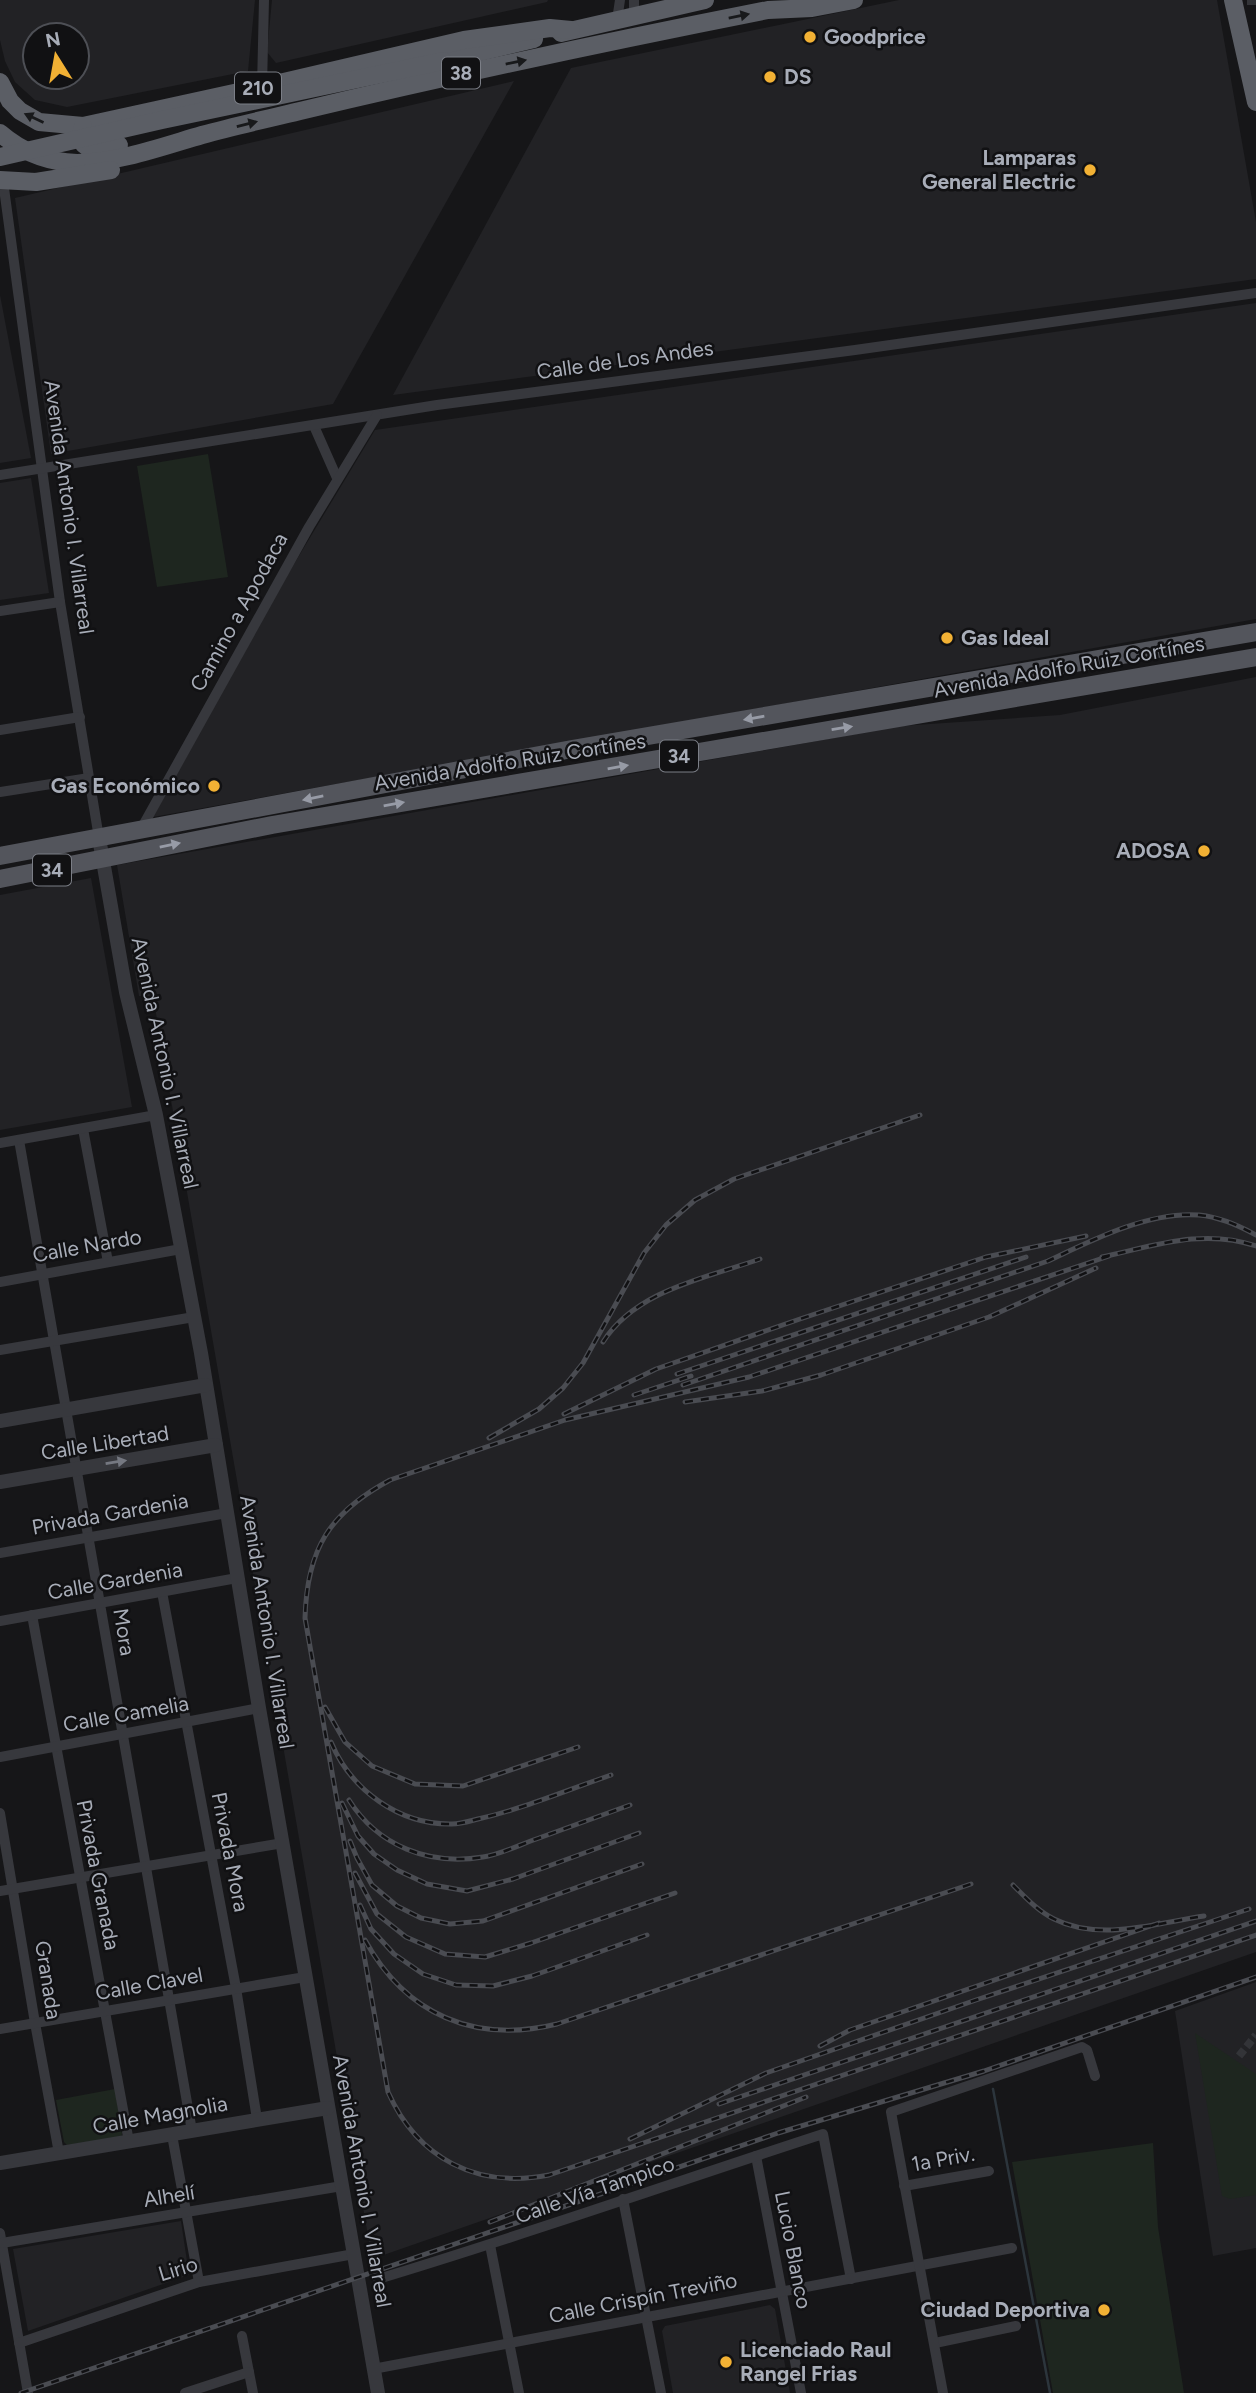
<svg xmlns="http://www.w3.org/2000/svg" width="1256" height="2393" font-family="Figtree,sans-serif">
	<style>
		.built { fill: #222225; fill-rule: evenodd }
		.green { fill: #1e261f }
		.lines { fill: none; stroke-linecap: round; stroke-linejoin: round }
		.stream { stroke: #2c353c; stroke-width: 2.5 }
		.pedestrian-tunnel { stroke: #333438; stroke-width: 8; stroke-dasharray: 8 4; stroke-linecap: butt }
		.trunk-tunnel { stroke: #333438; stroke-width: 18; stroke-dasharray: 18 9; stroke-linecap: butt }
		.minor { stroke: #37383d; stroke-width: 10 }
		.tertiary { stroke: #37383d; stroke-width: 14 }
		.primary { stroke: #53555c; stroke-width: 18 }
		.trunk { stroke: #5b5e65; stroke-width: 18 }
		.rail-casing { stroke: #4a4c52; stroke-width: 5 }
		.rail { stroke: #111113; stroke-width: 2.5; stroke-dasharray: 8; stroke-linecap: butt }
		.trunk-bridge { stroke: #5b5e65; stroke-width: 18 }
		.oneway { fill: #18191b }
		.oneway2 { fill: #979ba6 }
		.oneway3 { fill: #757881 }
		.poi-dot { fill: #f2b134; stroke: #111113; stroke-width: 2.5 }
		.labels { text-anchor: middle; stroke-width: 5; stroke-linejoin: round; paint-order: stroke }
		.shield { fill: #111113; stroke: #7b7e86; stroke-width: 2 }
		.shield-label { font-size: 19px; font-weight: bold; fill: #a8adb8 }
		.poi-label { font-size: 21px; font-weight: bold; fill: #a8adb8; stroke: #111113; text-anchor: start }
		.street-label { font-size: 21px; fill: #a8adb8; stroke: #111113 }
	</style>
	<rect width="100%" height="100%" fill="#161618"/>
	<!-- built -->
	<g class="built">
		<path d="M0 0H255L248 71 67 107 35 100 15 82 5 61 0 40ZM35 35H77V77H35Z"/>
		<polygon points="272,0 548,0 547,2 276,63 267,52"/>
		<polygon points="899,0 1217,0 1256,222 1256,279 393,395 571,68"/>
		<polygon points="514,81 333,404 51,454 15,198"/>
		<polygon points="0,295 31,458 0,463"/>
		<polygon points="1256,303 1256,619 153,817 288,574 375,430"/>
		<polygon points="31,478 49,593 0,600 0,483"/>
		<polygon points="1256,677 1256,1952 372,2259 153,996 139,996 117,865 901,726 1060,715"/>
		<polygon points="91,878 132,1107 0,1130 0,895"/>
		<polygon points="1256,1982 1256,2248 1213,2256 1175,2011"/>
		<polygon points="181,2221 189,2275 28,2331 13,2249"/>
		<polygon points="770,2305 775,2309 790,2393 673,2393 662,2331 665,2326"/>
	</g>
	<!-- green -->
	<g class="green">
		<polygon points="208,454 228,577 157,587 137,466"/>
		<polygon points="1195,2033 1256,2074 1256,2195 1230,2199 1222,2196"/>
		<polygon points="115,2089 122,2134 121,2137 67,2145 64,2142 56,2100"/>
		<polygon points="1153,2143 1158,2227 1184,2393 1053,2393 1012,2162"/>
	</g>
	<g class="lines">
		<!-- stream -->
		<polyline class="stream" points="993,2089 1050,2393"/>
		<!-- pedestrian-tunnel -->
		<polyline class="pedestrian-tunnel" points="1239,2056 1256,2035"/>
		<!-- trunk-tunnel -->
		<polyline class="trunk-tunnel" points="1256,0 1256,5"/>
		<!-- minor -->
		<g class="minor">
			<polyline points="634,0 634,16"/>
			<polyline points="617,20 620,0"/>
			<polyline points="262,87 264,0"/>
			<polyline points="3,181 60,602 99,838"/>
			<polyline points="314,426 337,478"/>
			<polyline points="0,475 437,405 855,350 1256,293"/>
			<polyline points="0,611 60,602"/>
			<polyline points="0,730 80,717"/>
			<polyline points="0,792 89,778"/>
			<polyline points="140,831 309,527 377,415"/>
			<polyline points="83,1129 108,1262"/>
			<polyline points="19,1140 192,2131"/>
			<polyline points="0,1143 156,1115"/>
			<polyline points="0,1282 181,1249"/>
			<polyline points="0,1350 194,1317"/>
			<polyline points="0,1553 227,1513"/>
			<polyline points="162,1592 236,1988 257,2119"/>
			<polyline points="32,1615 129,2142"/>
			<polyline points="0,1621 237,1578"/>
			<polyline points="0,1757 259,1708"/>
			<polyline points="0,1813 35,2023 59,2153"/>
			<polyline points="0,1891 283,1843"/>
			<polyline points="0,2029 305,1977"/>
			<polyline points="172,2135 199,2282"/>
			<polyline points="756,2156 801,2393"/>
			<polyline points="904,2186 989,2171"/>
			<polyline points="623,2199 661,2393"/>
			<polyline points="0,2233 28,2393"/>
			<polyline points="2,2243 342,2186"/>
			<polyline points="490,2245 519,2393"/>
			<path d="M378 2279C528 2234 675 2182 823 2134L851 2279"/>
			<polyline points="242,2336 253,2393"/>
			<polyline points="19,2343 199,2282 354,2254"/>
			<polyline points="935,2343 1016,2326"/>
			<polyline points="373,2369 1012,2248"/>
			<polyline points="185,2393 249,2372"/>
			<polyline points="943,2393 891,2112 1082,2047 1087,2050 1095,2076"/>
		</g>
		<!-- tertiary -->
		<g class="tertiary">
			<polyline points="99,838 126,992 156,1115 201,1353 259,1708 378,2393"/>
			<polyline points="0,1421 206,1385"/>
			<polyline points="0,1482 216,1445"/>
			<polyline points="0,2163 328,2108"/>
		</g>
		<!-- primary -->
		<g class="primary">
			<polyline points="0,856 572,749 1256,632"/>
			<polyline points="0,879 272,825 1256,657"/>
		</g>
		<!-- trunk -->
		<g class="trunk">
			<polyline points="1233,0 1256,102"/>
			<polyline points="561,33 705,0"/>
			<polyline points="443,61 534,39"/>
			<polyline points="0,82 10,101 20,111 39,122 83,126 262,87 464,40 550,28 571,30"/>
			<path d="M83 126C74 156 101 148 119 145"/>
			<path d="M0 133C22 152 48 162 77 163 117 163 164 146 202 135 234 126 267 119 300 111 455 74 611 41 768 10L812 8 854 0"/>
			<polyline points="0,180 36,182 111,170"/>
		</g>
		<defs>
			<g id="rail">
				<path d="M1109 1256 749 1377 565 1420 390 1480C329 1513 307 1549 305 1618L388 2092C418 2159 477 2189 549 2175L1256 1935"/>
				<path d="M1102 1257C1154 1246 1203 1228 1256 1246"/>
				<path d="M603 1342C636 1290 706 1278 760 1259"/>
				<polyline points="677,1374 1026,1257"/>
				<path d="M683 1385 1048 1261C1092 1240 1149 1211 1199 1215 1220 1217 1238 1225 1256 1235"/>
				<polyline points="634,1395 691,1376"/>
				<polyline points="685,1402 762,1391 821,1375 989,1317 1096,1268"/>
				<polyline points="564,1414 656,1369 800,1319 986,1257 1086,1236"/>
				<polyline points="489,1438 539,1409 563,1388 583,1363 644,1253 666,1225 695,1200 734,1179 920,1115"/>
				<polyline points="325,1707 345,1742 372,1766 415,1784 463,1786 578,1747"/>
				<path d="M331 1742C351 1790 399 1825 452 1824 461 1824 470 1821 478 1819 523 1809 567 1790 611 1775"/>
				<path d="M349 1800C378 1846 429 1866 483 1857 502 1854 521 1844 539 1838 569 1827 600 1816 630 1805"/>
				<polyline points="342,1803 358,1836 374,1854 397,1870 427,1884 467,1891 513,1879 639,1833"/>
				<polyline points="350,1841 357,1858 372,1885 397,1906 421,1918 450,1924 483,1921 642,1864"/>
				<polyline points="355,1873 377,1914 406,1937 445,1954 485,1957 531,1943 675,1893"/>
				<path d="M1013 1885C1026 1898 1038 1911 1054 1919 1100 1942 1157 1923 1204 1916"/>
				<polyline points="360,1905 371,1929 394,1954 423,1974 456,1985 493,1986 532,1976 647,1935"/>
				<path d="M365 1940C406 2015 475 2044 557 2024L971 1884"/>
				<polyline points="820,2046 850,2030 1159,1923"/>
				<polyline points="719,2104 1256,1921"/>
				<polyline points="630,2139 766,2073 976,2000 1249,1909"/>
				<polyline points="490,2222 806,2097"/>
				<polyline points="21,2393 778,2133 984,2071 1256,1977"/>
			</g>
		</defs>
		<!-- rail casing -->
		<use href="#rail" class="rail-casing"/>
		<!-- rail -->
		<use href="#rail" class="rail"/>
		<!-- trunk-bridge -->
		<polyline class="trunk-bridge" points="0,157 162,120 443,61"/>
	</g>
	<!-- one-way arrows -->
	<defs><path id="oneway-solid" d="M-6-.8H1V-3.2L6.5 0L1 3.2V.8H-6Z" transform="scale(1.75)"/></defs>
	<g class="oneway">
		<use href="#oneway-solid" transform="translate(739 16) rotate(-11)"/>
		<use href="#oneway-solid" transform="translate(516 62) rotate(-11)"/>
		<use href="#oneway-solid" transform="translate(34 118) rotate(-155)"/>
		<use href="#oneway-solid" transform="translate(247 124) rotate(-14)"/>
	</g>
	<g class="oneway2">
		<use href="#oneway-solid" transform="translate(754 718) rotate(170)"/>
		<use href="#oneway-solid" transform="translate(842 728) rotate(-9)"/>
		<use href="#oneway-solid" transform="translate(618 767) rotate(-10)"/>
		<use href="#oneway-solid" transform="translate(313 798) rotate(169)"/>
		<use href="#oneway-solid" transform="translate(394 804) rotate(-10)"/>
		<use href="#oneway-solid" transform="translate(170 845) rotate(-12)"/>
	</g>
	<use class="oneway3" href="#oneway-solid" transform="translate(116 1462) rotate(-9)"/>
	<!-- markers -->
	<g class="poi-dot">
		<circle cx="810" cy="37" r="7"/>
		<circle cx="770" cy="77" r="7"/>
		<circle cx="1090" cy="170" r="7"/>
		<circle cx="947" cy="638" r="7"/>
		<circle cx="214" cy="786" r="7"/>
		<circle cx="1204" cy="851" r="7"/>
		<circle cx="1104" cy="2310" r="7"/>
		<circle cx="726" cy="2362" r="7"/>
	</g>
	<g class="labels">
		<!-- shield labels -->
		<g class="shield">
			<rect x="442" y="57.5" width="38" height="31" rx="5"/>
			<rect x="235" y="72.5" width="46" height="31" rx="5"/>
			<rect x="660" y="740.5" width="38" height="31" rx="5"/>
			<rect x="33" y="854.5" width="38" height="31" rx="5"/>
		</g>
		<g class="shield-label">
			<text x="461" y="80">38</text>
			<text x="258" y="95">210</text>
			<text x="679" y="763">34</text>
			<text x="52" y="877">34</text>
		</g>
		<!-- poi labels -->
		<g class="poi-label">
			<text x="824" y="44">Goodprice</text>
			<text x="784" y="84">DS</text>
			<text x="1076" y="165" text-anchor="end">Lamparas<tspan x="1076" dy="24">General Electric</tspan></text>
			<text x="961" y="645">Gas Ideal</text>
			<text x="200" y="793" text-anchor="end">Gas Económico</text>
			<text x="1190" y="858" text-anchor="end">ADOSA</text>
			<text x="1090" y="2317" text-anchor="end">Ciudad Deportiva</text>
			<text x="740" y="2357">Licenciado Raul<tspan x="740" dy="24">Rangel Frias</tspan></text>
		</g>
		<!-- street labels -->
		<g class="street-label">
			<text transform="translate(625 360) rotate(-8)" y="7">Calle de Los Andes</text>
			<text transform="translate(69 507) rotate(82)" y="7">Avenida Antonio I. Villarreal</text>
			<text transform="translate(239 612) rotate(-61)" y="7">Camino a Apodaca</text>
			<text transform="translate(1069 667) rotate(-10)" y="7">Avenida Adolfo Ruiz Cortínes</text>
			<text transform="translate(510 762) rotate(-9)" y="7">Avenida Adolfo Ruiz Cortínes</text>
			<text transform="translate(165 1063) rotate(78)" y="7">Avenida Antonio I. Villarreal</text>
			<text transform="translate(87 1246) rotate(-10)" y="7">Calle Nardo</text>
			<text transform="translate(105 1443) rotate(-9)" y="7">Calle Libertad</text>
			<text transform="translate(110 1514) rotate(-10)" y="7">Privada Gardenia</text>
			<text transform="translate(115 1581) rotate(-10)" y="7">Calle Gardenia</text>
			<text transform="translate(267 1622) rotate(81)" y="7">Avenida Antonio I. Villarreal</text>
			<text transform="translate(124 1632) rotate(81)" y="7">Mora</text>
			<text transform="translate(126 1714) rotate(-10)" y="7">Calle Camelia</text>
			<text transform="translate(230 1852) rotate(79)" y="7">Privada Mora</text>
			<text transform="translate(98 1875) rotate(79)" y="7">Privada Granada</text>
			<text transform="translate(48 1980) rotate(81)" y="7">Granada</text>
			<text transform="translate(149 1984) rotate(-10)" y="7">Calle Clavel</text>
			<text transform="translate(160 2115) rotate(-10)" y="7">Calle Magnolia</text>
			<text transform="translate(943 2159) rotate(-10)" y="7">1a Priv.</text>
			<text transform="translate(362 2181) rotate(80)" y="7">Avenida Antonio I. Villarreal</text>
			<text transform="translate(595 2190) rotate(-19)" y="7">Calle Vía Tampico</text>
			<text transform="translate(169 2196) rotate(-9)" y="7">Alhelí</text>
			<text transform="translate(793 2250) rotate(79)" y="7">Lucio Blanco</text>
			<text transform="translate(178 2269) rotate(-17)" y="7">Lirio</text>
			<text transform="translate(643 2298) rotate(-11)" y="7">Calle Crispín Treviño</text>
		</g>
	</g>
	<!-- north arrow -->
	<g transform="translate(56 56) rotate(349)"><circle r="33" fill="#111113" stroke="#4d4f55" stroke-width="2"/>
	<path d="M0-5L12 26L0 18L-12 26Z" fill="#f2b134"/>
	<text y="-10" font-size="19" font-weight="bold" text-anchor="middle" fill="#a8adb8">N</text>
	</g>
</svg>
